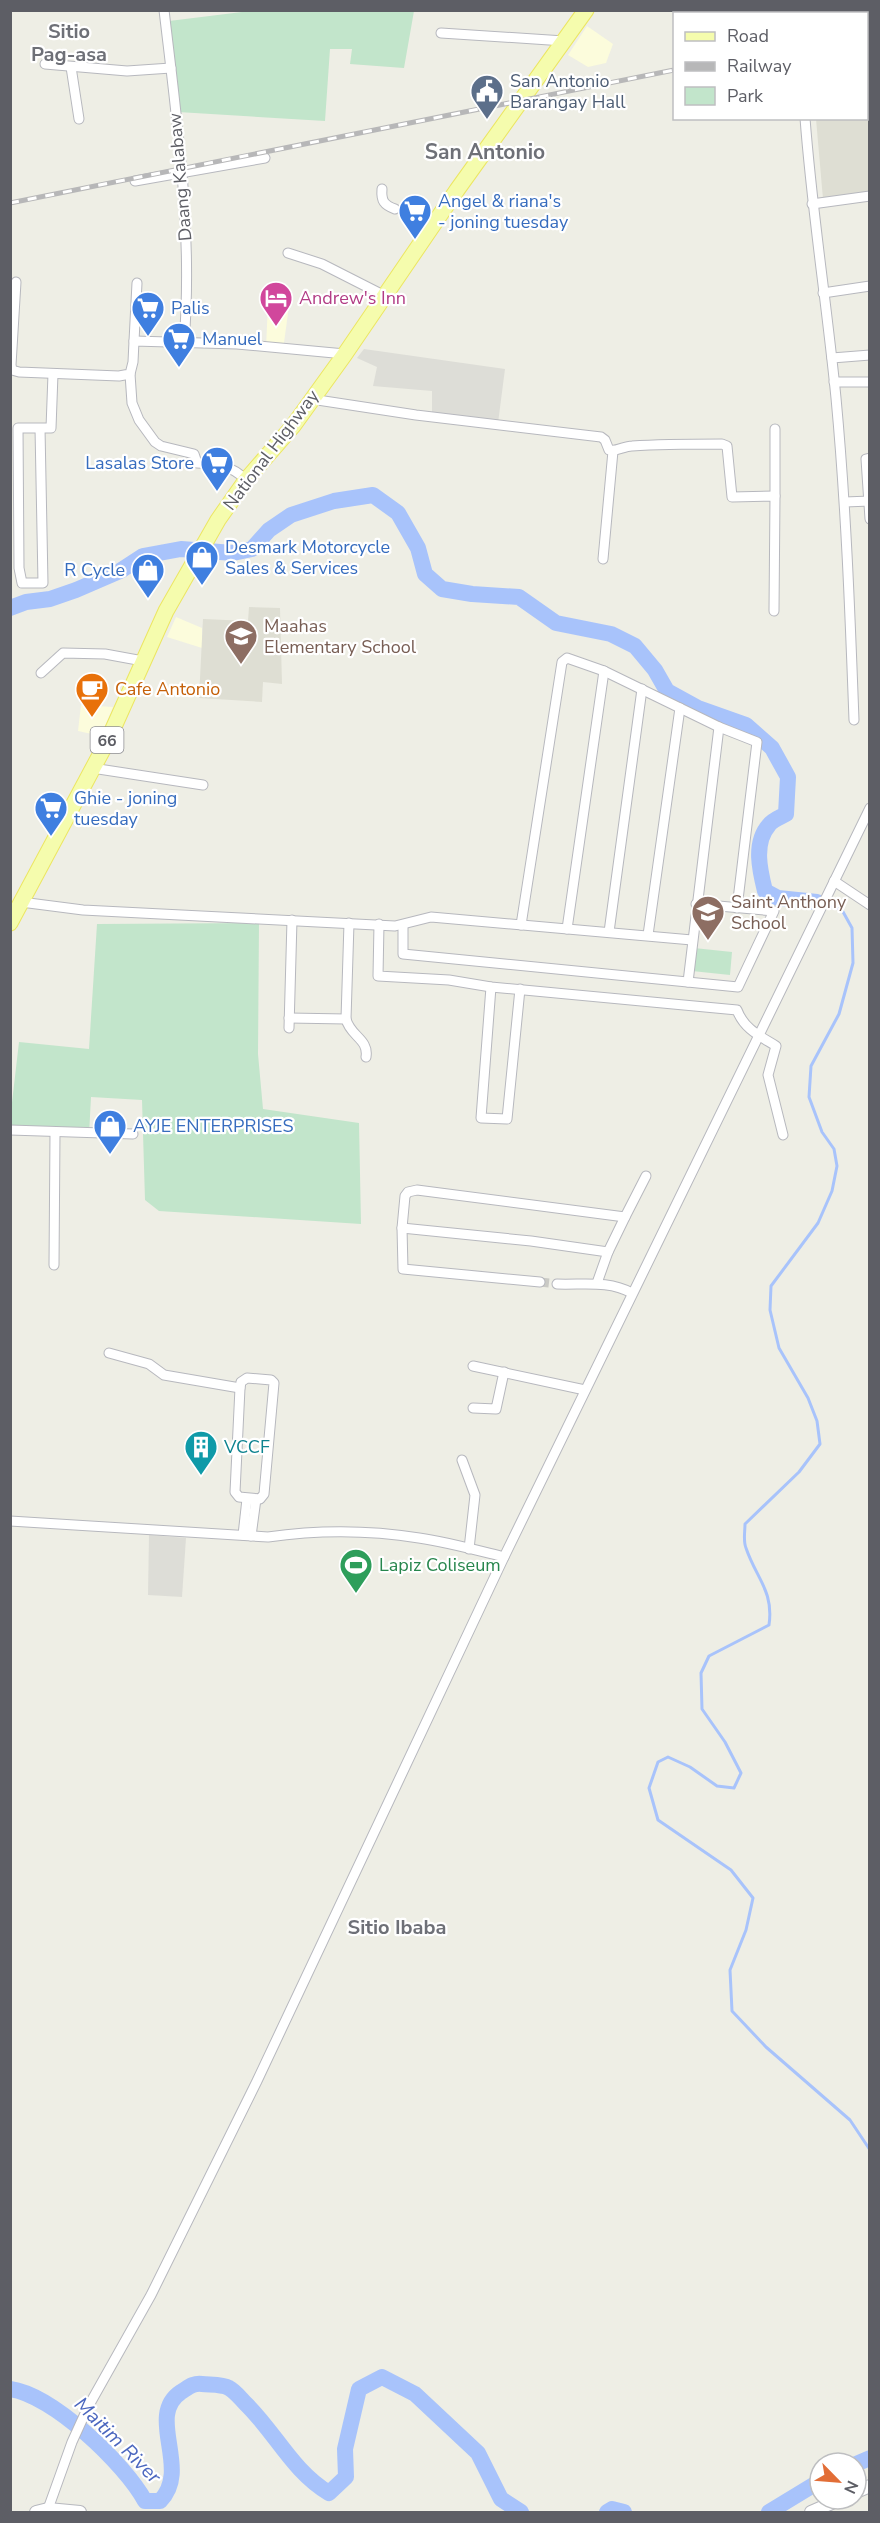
<svg xmlns="http://www.w3.org/2000/svg" width="880" height="2523" font-family="'Nunito Sans',sans-serif">
	<style>
		.commercial { fill: #fcfcdc }
		.industrial { fill: #ddddd7 }
		.education { fill: #deded3 }
		.green { fill: #c2e5cb }
		.lines { fill: none; stroke-linecap: round; stroke-linejoin: round }
		.stream { stroke: #a8c3fb; stroke-width: 3 }
		.river { stroke: #a8c3fb; stroke-width: 16 }
		.minor-tunnel { stroke: #cacac5; stroke-width: 9; stroke-dasharray: 9 4.5; stroke-linecap: butt }
		.minor-casing { stroke: #b7b8be; stroke-width: 11 }
		.tertiary-casing { stroke: #b7b8be; stroke-width: 14 }
		.primary-casing { stroke: #ece661; stroke-width: 17 }
		.minor { stroke: #fff; stroke-width: 9 }
		.tertiary { stroke: #fff; stroke-width: 12 }
		.primary { stroke: #f5fcad; stroke-width: 15 }
		.rail-casing { stroke: #b7b7b8; stroke-width: 5 }
		.rail { stroke: #fff; stroke-width: 3; stroke-dasharray: 9; stroke-linecap: butt }
		.labels { text-anchor: middle; stroke-width: 4.5; stroke-linejoin: round; paint-order: stroke }
		.shield { fill: #fff; stroke: #8e8e93; stroke-width: 1.5 }
		.shield-label { font-size: 16px; font-weight: bold; fill: #5d5e65 }
		.service-label { font-size: 18px; fill: #4e5e75; stroke: #fff; text-anchor: start }
		.street-label { font-size: 18px; fill: #5d5e65; stroke: #fff }
		.shop-label { font-size: 18px; fill: #366cbe; stroke: #fff; text-anchor: start }
		.hotel-label { font-size: 18px; fill: #b23c85; stroke: #fff; text-anchor: start }
		.education-label { font-size: 18px; fill: #785e54; stroke: #fff; text-anchor: start }
		.food-label { font-size: 18px; fill: #c56008; stroke: #fff; text-anchor: start }
		.culture-label { font-size: 18px; fill: #0d838f; stroke: #fff; text-anchor: start }
		.leisure-label { font-size: 18px; fill: #27864d; stroke: #fff; text-anchor: start }
		.neighbourhood-label { font-size: 20px; font-weight: bold; fill: #6e7077; stroke: #fff }
		.water-label { font-size: 20px; font-style: italic; fill: #4b67bf; stroke: #fff }
		.quarter-label { font-size: 21px; font-weight: bold; fill: #6e7077; stroke: #fff }
	</style>
	<rect width="100%" height="100%" fill="#eeeee5"/>
	<!-- commercial -->
	<g class="commercial">
		<polygon points="587,26 613,44 606,63 588,67 568,55"/>
		<polygon points="268,303 289,306 283,350 266,348"/>
		<polygon points="176,617 202,628 202,648 167,637"/>
		<polygon points="81,705 113,707 101,736 78,731"/>
	</g>
	<!-- industrial -->
	<g class="industrial">
		<polygon points="364,349 505,369 498,423 432,415 432,391 373,386 377,367 357,358"/>
		<polygon points="149,1535 186,1538 182,1597 148,1595"/>
	</g>
	<!-- education -->
	<g class="education">
		<polygon points="869,52 869,192 823,199 816,119 866,118 866,53"/>
		<polygon points="249,607 280,608 282,684 263,682 262,702 199,698 203,619 248,621"/>
	</g>
	<!-- green -->
	<g class="green">
		<polygon points="257,10 414,11 404,68 350,64 352,49 330,49 325,121 178,112 169,21"/>
		<polygon points="259,923 258,1054 263,1109 359,1123 361,1224 159,1211 145,1200 142,1100 91,1097 89,1135 11,1133 11,1111 19,1042 89,1049 97,924"/>
		<polygon points="694,948 732,952 730,975 692,971"/>
	</g>
	<g class="lines">
		<!-- stream -->
		<path class="stream" d="M817 902 842 910 852 928 853 963 839 1014 811 1066 809 1097 822 1132 834 1149 837 1166 832 1191 818 1223 771 1286 770 1310 779 1348 808 1398 817 1421 820 1444 799 1472 745 1524C745 1532 743 1541 746 1548 756 1578 774 1591 769 1625L709 1656 701 1673 702 1709 725 1742 741 1773 734 1788 717 1786 690 1767 668 1757 658 1762 649 1788 658 1820 731 1870 753 1898 746 1930 730 1970 732 2011 766 2047 850 2120 870 2150"/>
		<!-- river -->
		<g class="river">
			<path d="M10 608 26 602 50 599 76 590 120 571 143 556 181 549 233 553 252 549 269 530 291 515 334 501 373 495 398 513 418 548 425 574 442 589 472 594 519 597 556 623 611 634 635 646 655 670 667 691 698 708 746 725 772 748 788 777 786 814C781 817 772 820 769 825 753 843 760 871 765 891L778 898 817 902"/>
			<path d="M10 2389C53 2395 125 2464 145 2501H160C192 2469 145 2416 181 2392 189 2387 193 2383 202 2384 210 2385 222 2384 229 2388 235 2391 241 2399 246 2404 275 2432 293 2472 329 2493L346 2477 345 2449 359 2389 382 2377 415 2394 478 2453 501 2499 521 2512"/>
			<polyline points="856,2464 870,2458"/>
			<polyline points="607,2512 612,2509 624,2512"/>
			<polyline points="769,2512 820,2481"/>
		</g>
		<!-- minor-tunnel -->
		<polyline class="minor-tunnel" points="540,1282 557,1284"/>
		<defs>
			<g id="minor">
				<path d="M164 10C177 121 193 232 184 343"/>
				<polyline points="797,10 797,14"/>
				<polyline points="831,14 847,10"/>
				<polyline points="441,33 564,41"/>
				<polyline points="45,64 127,71 171,68"/>
				<polyline points="71,67 79,119"/>
				<path d="M805 118C812 212 827 305 836 398 846 505 850 612 854 720"/>
				<polyline points="135,181 265,158"/>
				<path d="M382 189C381 201 384 205 395 209"/>
				<polyline points="812,204 870,196"/>
				<polyline points="406,213 434,224"/>
				<polyline points="288,253 322,264 385,296"/>
				<polyline points="16,282 11,365 12,370 19,372 119,376 130,374 133,362 134,341 237,344 345,354"/>
				<polyline points="823,293 870,286"/>
				<polyline points="134,341 137,283"/>
				<polyline points="832,358 870,355"/>
				<path d="M130 374 132 403 139 420 155 442 161 446 194 454 197 463C218 464 231 465 246 480"/>
				<polyline points="834,382 870,382"/>
				<path d="M311 399 416 415 601 437 605 440 609 450C616 452 624 446 632 446 662 444 692 444 722 444L727 446 732 497 775 496 774 611"/>
				<polyline points="40,428 43,583 22,583 19,568 18,428 51,428 53,374"/>
				<polyline points="870,458 866,459 870,519"/>
				<polyline points="775,496 775,429"/>
				<polyline points="845,502 870,501"/>
				<polyline points="603,559 613,451"/>
				<polyline points="41,673 63,653 105,654 143,661"/>
				<polyline points="92,768 203,785"/>
				<polyline points="834,881 870,905"/>
				<polyline points="21,902 83,910 395,926 431,917 692,940"/>
				<path d="M349 923 346 1019C350 1036 369 1039 366 1057"/>
				<path d="M379 924 378 976 449 980 491 987 737 1010C744 1029 760 1036 776 1046L768 1075 783 1135"/>
				<polyline points="403,925 403,954 738,987 774,911 696,904"/>
				<polyline points="521,925 562,662 567,658 604,671 719,727 757,742 737,908"/>
				<polyline points="567,929 604,671"/>
				<polyline points="609,932 642,689"/>
				<polyline points="648,935 680,708"/>
				<polyline points="688,982 719,727"/>
				<polyline points="491,987 481,1118 507,1119 520,989"/>
				<polyline points="289,1018 346,1019"/>
				<polyline points="289,1028 292,920"/>
				<polyline points="10,1130 133,1134"/>
				<polyline points="625,1217 646,1176"/>
				<polyline points="402,1228 531,1241 608,1252"/>
				<polyline points="54,1265 55,1133"/>
				<polyline points="540,1282 403,1269 402,1228 405,1196 408,1192 417,1190 625,1217 608,1252 597,1283"/>
				<path d="M557 1284C584 1285 608 1280 632 1293"/>
				<polyline points="109,1353 149,1364 164,1375 240,1388"/>
				<polyline points="473,1366 585,1390"/>
				<polygon points="247,1378 271,1380 274,1383 264,1494 260,1499 239,1497 235,1492 240,1388 241,1382"/>
				<polyline points="473,1408 496,1409 504,1372"/>
				<polyline points="462,1460 475,1495 469,1549"/>
				<path d="M10 1521 268 1537C316 1530 370 1530 419 1538 447 1542 476 1550 504 1557"/>
				<polyline points="243,1535 247,1499"/>
				<polyline points="251,1536 256,1499"/>
				<polyline points="48,2509 72,2442 88,2407 151,2295 257,2081 504,1557 870,808"/>
			</g>
			<g id="tertiary">
				<polyline points="856,2492 870,2486"/>
				<polyline points="36,2512 48,2509 80,2512"/>
				<polyline points="811,2512 841,2499"/>
			</g>
			<polyline id="primary" points="10,923 108,740 166,611 218,520 246,480 293,426 345,354 457,190 586,10"/>
		</defs>
		<!-- minor casing -->
		<use href="#minor" class="minor-casing"/>
		<!-- tertiary casing -->
		<use href="#tertiary" class="tertiary-casing"/>
		<!-- primary casing -->
		<use href="#primary" class="primary-casing"/>
		<!-- minor -->
		<use href="#minor" class="minor"/>
		<!-- tertiary -->
		<use href="#tertiary" class="tertiary"/>
		<!-- primary -->
		<use href="#primary" class="primary"/>
		<defs>
			<g id="rail">
				<polyline points="866,32 870,31"/>
				<polyline points="10,203 674,70"/>
			</g>
		</defs>
		<!-- rail casing -->
		<use href="#rail" class="rail-casing"/>
		<!-- rail -->
		<use href="#rail" class="rail"/>
	</g>
	<!-- icons -->
	<defs>
		<symbol id="civic-pin" viewBox="-11 -11 22 30"><path d="M0 17L-7.5 6A9.5 9.5 0 1 1 7.5 6Z" fill="#5c6f8a" stroke="#fff"/><path d="M-.6-6.5H3V-4.5H.6V-3L4-1V1h2V6H-6V1h2V-1L-.6-3ZM-1.2 2.5V6h2.4V2.5Z" fill="#fff"/></symbol>
		<symbol id="supermarket-pin" viewBox="-11 -11 22 30"><path d="M0 17L-7.5 6A9.5 9.5 0 1 1 7.5 6Z" fill="#3f7fe0" stroke="#fff"/><path d="M-6-5.5h2.5l.6 2H6L4.5 2H-2.5L-4.4-4H-6ZM-1.5 3.2a1.3 1.3 0 1 0 .1 0ZM3 3.2a1.3 1.3 0 1 0 .1 0Z" fill="#fff"/></symbol>
		<symbol id="hotel-pin" viewBox="-11 -11 22 30"><path d="M0 17L-7.5 6A9.5 9.5 0 1 1 7.5 6Z" fill="#d1479c" stroke="#fff"/><path d="M-6-4.5h1.5V1H6V5H4.5V3h-9V5H-6ZM-4 0a1.8 1.8 0 1 1 3.6 0ZM.5 0V-2.5h3Q6-2.5 6 0Z" fill="#fff"/></symbol>
		<symbol id="shop-pin" viewBox="-11 -11 22 30"><path d="M0 17L-7.5 6A9.5 9.5 0 1 1 7.5 6Z" fill="#3f7fe0" stroke="#fff"/><path d="M-5-2.5h2.3a2.7 3.5 0 0 1 5.4 0H5L5.5 6h-11ZM-1.5-2.5h3a1.5 2.3 0 0 0-3 0Z" fill="#fff"/></symbol>
		<symbol id="school-pin" viewBox="-11 -11 22 30"><path d="M0 17L-7.5 6A9.5 9.5 0 1 1 7.5 6Z" fill="#8d6e63" stroke="#fff"/><path d="M0-5L7-2L0 1L-7-2ZM-4 1L0 2.5L4 1V4Q0 6-4 4Z" fill="#fff"/></symbol>
		<symbol id="cafe-pin" viewBox="-11 -11 22 30"><path d="M0 17L-7.5 6A9.5 9.5 0 1 1 7.5 6Z" fill="#e8710a" stroke="#fff"/><path d="M-5.5-4.5H6V0H3Q3 3.5 0 3.5H-2.5Q-5.5 3.5-5.5 0ZM3-3.2v2h1.7v-2ZM-6 4.5H4V6H-6Z" fill="#fff"/></symbol>
		<symbol id="building-pin" viewBox="-11 -11 22 30"><path d="M0 17L-7.5 6A9.5 9.5 0 1 1 7.5 6Z" fill="#0f9aa8" stroke="#fff"/><path d="M-4-6H4V6H1V3H-1V6H-4ZM-2.5-4.3h1.7v1.8h-1.7ZM.8-4.3h1.7v1.8H.8ZM-2.5-1h1.7V.8h-1.7ZM.8-1h1.7V.8H.8Z" fill="#fff"/></symbol>
		<symbol id="stadium-pin" viewBox="-11 -11 22 30"><path d="M0 17L-7.5 6A9.5 9.5 0 1 1 7.5 6Z" fill="#2e9e5b" stroke="#fff"/><path d="M0-5a6.5 5 0 1 0 0 10a6.5 5 0 1 0 0-10ZM-3.5-1.8h7v3.6h-7Z" fill="#fff"/></symbol>
	</defs>
	<g fill-rule="evenodd">
		<use href="#civic-pin" x="468" y="72" width="38" height="52"/>
		<use href="#supermarket-pin" x="396" y="192" width="38" height="52"/>
		<use href="#hotel-pin" x="257" y="279" width="38" height="52"/>
		<use href="#supermarket-pin" x="129" y="289" width="38" height="52"/>
		<use href="#supermarket-pin" x="160" y="320" width="38" height="52"/>
		<use href="#supermarket-pin" x="198" y="444" width="38" height="52"/>
		<use href="#shop-pin" x="183" y="538" width="38" height="52"/>
		<use href="#shop-pin" x="129" y="551" width="38" height="52"/>
		<use href="#school-pin" x="222" y="617" width="38" height="52"/>
		<use href="#cafe-pin" x="73" y="670" width="38" height="52"/>
		<use href="#supermarket-pin" x="32" y="789" width="38" height="52"/>
		<use href="#school-pin" x="689" y="893" width="38" height="52"/>
		<use href="#shop-pin" x="91" y="1107" width="38" height="52"/>
		<use href="#building-pin" x="182" y="1428" width="38" height="52"/>
		<use href="#stadium-pin" x="337" y="1546" width="38" height="52"/>
	</g>
	<g class="labels">
		<!-- shield labels -->
		<rect class="shield" x="90.5" y="727" width="33" height="26" rx="4.5"/>
		<g class="shield-label">
			<text x="107" y="746">66</text>
		</g>
		<!-- service labels -->
		<g class="service-label">
			<text x="510" y="87">San Antonio<tspan x="510" dy="21">Barangay Hall</tspan></text>
		</g>
		<!-- street labels -->
		<g class="street-label">
			<text transform="translate(180 177) rotate(-95)" y="6">Daang Kalabaw</text>
			<text transform="translate(271 450) rotate(-53)" y="6">National Highway</text>
		</g>
		<!-- shop labels -->
		<g class="shop-label">
			<text x="438" y="207">Angel &amp; riana's<tspan x="438" dy="21">- joning tuesday</tspan></text>
			<text x="171" y="314">Palis</text>
			<text x="202" y="345">Manuel</text>
			<text x="194" y="469" text-anchor="end">Lasalas Store</text>
			<text x="225" y="553">Desmark Motorcycle<tspan x="225" dy="21">Sales &amp; Services</tspan></text>
			<text x="125" y="576" text-anchor="end">R Cycle</text>
			<text x="74" y="804">Ghie - joning<tspan x="74" dy="21">tuesday</tspan></text>
			<text x="133" y="1132">AYJE ENTERPRISES</text>
		</g>
		<!-- hotel labels -->
		<g class="hotel-label">
			<text x="299" y="304">Andrew's Inn</text>
		</g>
		<!-- education labels -->
		<g class="education-label">
			<text x="264" y="632">Maahas<tspan x="264" dy="21">Elementary School</tspan></text>
			<text x="731" y="908">Saint Anthony<tspan x="731" dy="21">School</tspan></text>
		</g>
		<!-- food labels -->
		<g class="food-label">
			<text x="115" y="695">Cafe Antonio</text>
		</g>
		<!-- culture labels -->
		<g class="culture-label">
			<text x="224" y="1453">VCCF</text>
		</g>
		<!-- leisure labels -->
		<g class="leisure-label">
			<text x="379" y="1571">Lapiz Coliseum</text>
		</g>
		<!-- neighbourhood labels -->
		<g class="neighbourhood-label">
			<text x="69" y="38">Sitio<tspan x="69" dy="23">Pag-asa</tspan></text>
			<text x="397" y="1934">Sitio Ibaba</text>
		</g>
		<!-- water labels -->
		<g class="water-label">
			<text transform="translate(118 2440) rotate(45)" y="7">Maitim River</text>
		</g>
		<!-- quarter labels -->
		<g class="quarter-label">
			<text x="485" y="159">San Antonio</text>
		</g>
	</g>
	<!-- border -->
	<rect width="880" height="2523" fill="none" stroke="#5d5e65" stroke-width="24"/>
	<!-- legend -->
	<rect x="673" y="12" width="195" height="108" fill="#ffffff" stroke="#bebfc1" stroke-width="1.5"/>
	<rect x="685" y="32" width="30" height="9" fill="#f5fcad" stroke="#bebfc1" stroke-width="1.5"/>
	<text x="727" y="42" font-size="18" fill="#5d5e65">Road</text>
	<rect x="685" y="62" width="30" height="9" fill="#b7b7b8" stroke="#bebfc1" stroke-width="1.5"/>
	<text x="727" y="72" font-size="18" fill="#5d5e65">Railway</text>
	<rect x="685" y="87" width="30" height="18" fill="#c2e5cb" stroke="#bebfc1" stroke-width="1.5"/>
	<text x="727" y="102" font-size="18" fill="#5d5e65">Park</text>
	<!-- north arrow -->
	<g transform="translate(838 2481) rotate(115)"><circle r="28" fill="#ffffff" stroke="#bebfc1" stroke-width="1.5"/>
	<path d="M0-4.5L10 22L0 15L-10 22Z" fill="#e26e37"/>
	<text y="-9" font-size="16" font-weight="bold" text-anchor="middle" fill="#5d5e65">N</text>
	</g>
</svg>
